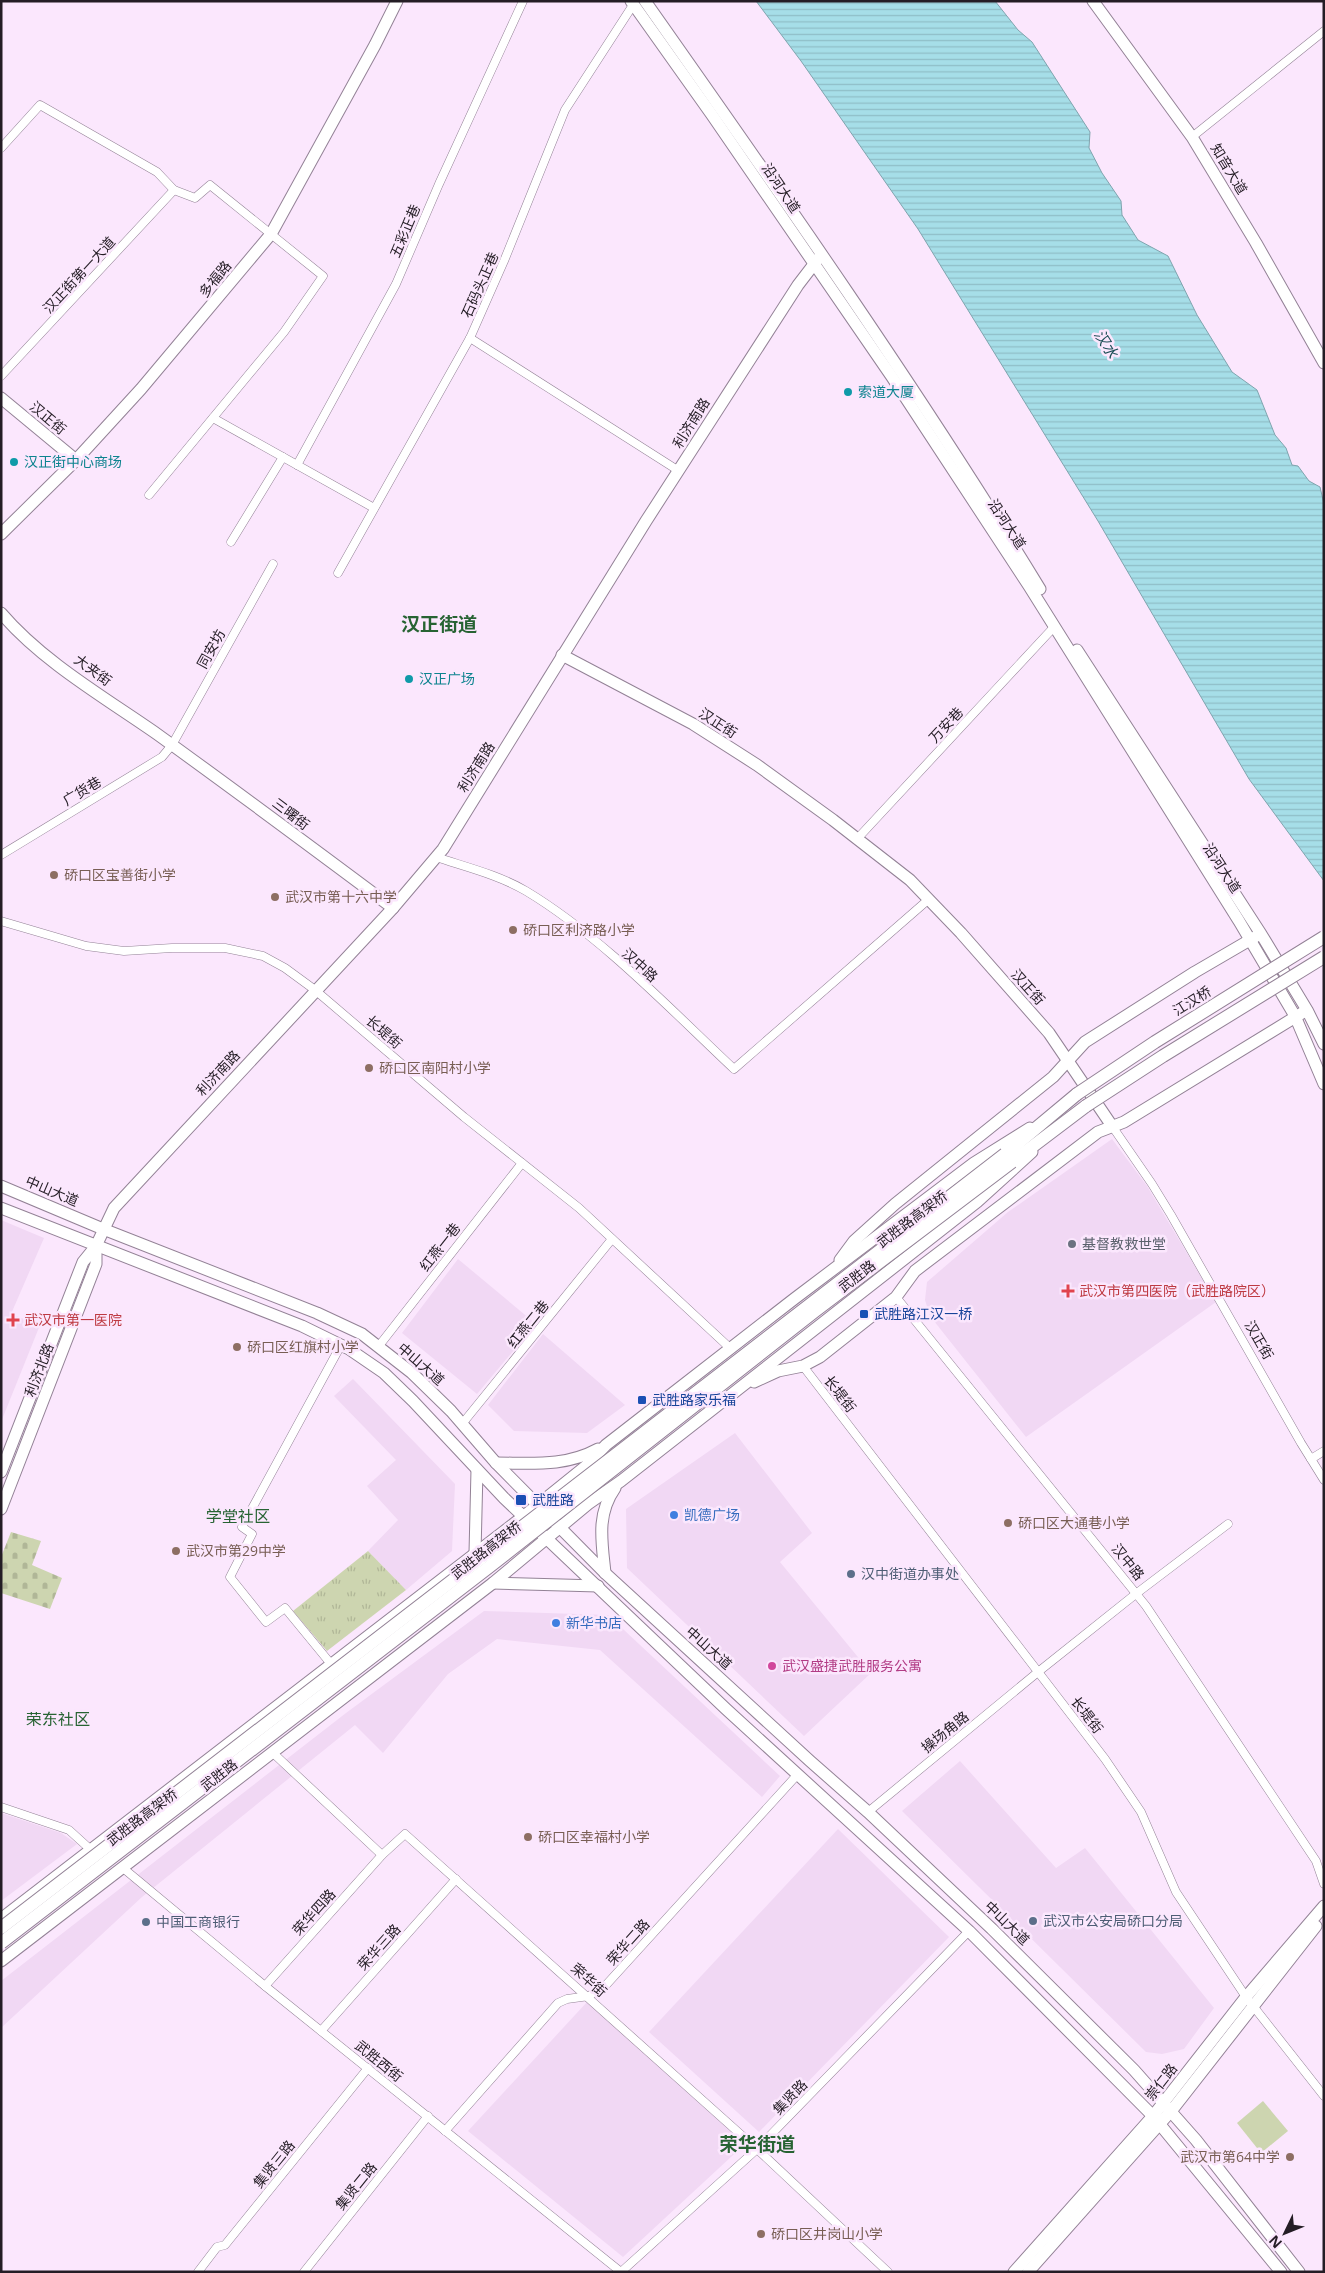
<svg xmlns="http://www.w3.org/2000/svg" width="1325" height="2273" font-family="'Open Sans','Noto Sans SC',sans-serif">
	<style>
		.built { fill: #f1d8f4 }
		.grass { fill: #cdd5b0 }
		.cemetery { fill: url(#cemetery-stones) }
		.park { fill: url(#park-tufts) }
		.water { fill: url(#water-rules); stroke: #7fa4ae }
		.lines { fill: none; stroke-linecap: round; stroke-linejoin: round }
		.street-casing { stroke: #938296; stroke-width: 9 }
		.secondary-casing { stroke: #938296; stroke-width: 13 }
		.primary-casing { stroke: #938296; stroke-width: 14 }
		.street { stroke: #fff; stroke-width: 8 }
		.secondary { stroke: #fff; stroke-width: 11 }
		.primary { stroke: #fff; stroke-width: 12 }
		.primary-bridge-casing { stroke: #938296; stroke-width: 14; stroke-linecap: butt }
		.primary-bridge { stroke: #fff; stroke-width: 12 }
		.culture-dot { fill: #0f9aa8; stroke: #fbe7fd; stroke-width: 2 }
		.education-dot { fill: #8d6e63; stroke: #fbe7fd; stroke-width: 2 }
		.worship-dot { fill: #6b7280; stroke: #fbe7fd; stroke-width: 2 }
		.health-dot { fill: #e0444e; stroke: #fbe7fd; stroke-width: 2 }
		.transit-dot { fill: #1a4fb4; stroke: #fbe7fd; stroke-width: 2 }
		.shop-dot { fill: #3f7fe0; stroke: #fbe7fd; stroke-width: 2 }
		.service-dot { fill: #5c6f8a; stroke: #fbe7fd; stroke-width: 2 }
		.hotel-dot { fill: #d1479c; stroke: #fbe7fd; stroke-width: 2 }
		.labels { text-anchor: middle; stroke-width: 5; stroke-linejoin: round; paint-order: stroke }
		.street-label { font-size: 14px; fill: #241d25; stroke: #fbe7fd }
		.culture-label { font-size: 14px; fill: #0d838f; stroke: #fbe7fd; text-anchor: start }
		.education-label { font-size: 14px; fill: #785e54; stroke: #fbe7fd; text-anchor: start }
		.worship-label { font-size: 14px; fill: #5b616d; stroke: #fbe7fd; text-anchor: start }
		.health-label { font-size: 14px; fill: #be3a42; stroke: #fbe7fd; text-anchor: start }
		.transit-label { font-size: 14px; fill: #164399; stroke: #fbe7fd; text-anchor: start }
		.shop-label { font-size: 14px; fill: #366cbe; stroke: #fbe7fd; text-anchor: start }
		.service-label { font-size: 14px; fill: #4e5e75; stroke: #fbe7fd; text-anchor: start }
		.hotel-label { font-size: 14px; fill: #b23c85; stroke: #fbe7fd; text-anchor: start }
		.water-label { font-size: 15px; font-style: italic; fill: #1e4f57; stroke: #fbe7fd }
		.quarter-label { font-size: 16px; fill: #276333; stroke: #fbe7fd }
		.district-label { font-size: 19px; font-weight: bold; fill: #276333; stroke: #fbe7fd }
	</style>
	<defs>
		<pattern id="cemetery-stones" width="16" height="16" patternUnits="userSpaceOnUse" patternTransform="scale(1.25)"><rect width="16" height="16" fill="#cdd5b0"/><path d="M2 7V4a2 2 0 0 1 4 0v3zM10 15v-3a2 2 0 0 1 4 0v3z" fill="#b0b697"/></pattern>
		<pattern id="park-tufts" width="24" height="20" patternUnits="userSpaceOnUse" patternTransform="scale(1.25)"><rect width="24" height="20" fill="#cdd5b0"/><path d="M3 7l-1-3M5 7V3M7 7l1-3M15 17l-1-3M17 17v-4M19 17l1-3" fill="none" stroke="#b0b697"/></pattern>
		<pattern id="water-rules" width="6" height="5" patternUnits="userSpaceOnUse" patternTransform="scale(1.25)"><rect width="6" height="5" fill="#a6dee8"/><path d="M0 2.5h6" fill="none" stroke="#8fbec7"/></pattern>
	</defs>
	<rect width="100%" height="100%" fill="#fbe7fd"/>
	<!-- built -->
	<g class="built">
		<polygon points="1112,1139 1147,1186 1216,1302 1026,1437 930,1316 925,1300 927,1282 1008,1212"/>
		<polygon points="1,1220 44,1238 11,1314 40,1325 1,1422"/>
		<polygon points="458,1259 536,1324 477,1394 402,1333"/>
		<polygon points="543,1334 625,1405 587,1433 514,1431 488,1405"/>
		<polygon points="353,1379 455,1484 452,1551 406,1590 368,1551 398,1520 367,1486 396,1460 334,1396"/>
		<polygon points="735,1433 812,1533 780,1562 871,1673 804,1736 627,1568 626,1509"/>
		<polygon points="484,1611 608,1615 780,1776 762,1797 600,1650 497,1639 448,1674 383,1753 355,1725 142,1897 1,2028 1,1981 346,1713"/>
		<polygon points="960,1761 1056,1868 1085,1848 1214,2008 1184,2049 1162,2054 1146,2052 902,1811"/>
		<polygon points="1,1813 61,1833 77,1844 1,1901"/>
		<polygon points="838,1829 949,1937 759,2132 649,2032"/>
		<polygon points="587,2002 745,2144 623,2257 468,2131"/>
	</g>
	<!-- grass -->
	<polygon class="grass" points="1263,2101 1288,2131 1261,2153 1237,2123"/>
	<!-- cemetery -->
	<polygon class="cemetery" points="11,1532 41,1541 32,1565 62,1578 50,1609 1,1593 1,1557"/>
	<!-- park -->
	<polygon class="park" points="368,1551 406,1590 327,1651 293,1611"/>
	<!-- water -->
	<polygon class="water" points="756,1 995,1 1018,30 1032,42 1090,132 1089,148 1102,173 1121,201 1122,215 1138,240 1168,256 1197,315 1232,372 1257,390 1275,435 1286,448 1292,465 1298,466 1309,481 1320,487 1324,504 1324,881 1249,779 1098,521 918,229 801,61"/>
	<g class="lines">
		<defs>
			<g id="street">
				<polyline points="1192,137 1324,31"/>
				<polyline points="1,148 40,105 157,172 174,190 195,198 210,185 323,276 284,332 149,495"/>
				<polyline points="470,338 679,471"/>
				<polyline points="1,376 174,190"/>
				<polyline points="213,418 374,508"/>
				<polyline points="297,465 396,284 439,184 523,1"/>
				<polyline points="231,542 283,457"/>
				<polyline points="338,573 470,338 504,261 565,110 633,5"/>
				<polyline points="857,839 1054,627"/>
				<polyline points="1,855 162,757 172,745 273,564"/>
				<path d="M436 857C466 867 499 875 526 891 601 936 670 1009 734 1069L929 899"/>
				<polyline points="1,921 86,946 124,951 172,948 225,948 263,956 285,968 315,990 464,1117 579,1208 731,1349"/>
				<polyline points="1112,1126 1152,1184 1171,1215 1301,1443 1324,1480"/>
				<polyline points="896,1297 1146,1606 1316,1861 1324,1884"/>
				<polyline points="378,1347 522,1163"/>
				<polyline points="803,1366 1105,1759 1141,1812 1176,1892 1246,1997 1324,2096"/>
				<polyline points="462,1424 612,1239"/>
				<polyline points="1311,1459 1324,1451"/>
				<polyline points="331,1664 285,1608 266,1622 230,1577 252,1534 242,1527 341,1345"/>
				<polyline points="273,1753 382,1855 405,1834 757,2149 888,2272"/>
				<polyline points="1,1807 69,1830 91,1850"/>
				<polyline points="868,1812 1038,1672 1137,1593 1228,1524"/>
				<polyline points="123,1868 265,1986 621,2272"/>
				<polyline points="265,1986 382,1855"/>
				<polyline points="321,2031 456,1879"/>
				<polyline points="445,2131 558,2003 567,1999 589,1996 606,1985 798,1774"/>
				<polyline points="198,2272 217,2247 225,2245 368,2068"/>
				<polyline points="304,2272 428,2116"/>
				<polyline points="621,2272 757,2149 969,1931"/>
			</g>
			<g id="secondary">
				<polyline points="631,1 712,115 892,377 1029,586 1239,921 1295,1016 1324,1084"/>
				<path d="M645 1C781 194 917 388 1040 589"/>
				<polyline points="1093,1 1192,137 1256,243 1324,363"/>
				<polyline points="1,398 76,460"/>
				<polyline points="1,534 76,460 141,389 271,234 375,45 397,1"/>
				<path d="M1 613C43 662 104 697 157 734 236 791 314 849 393 908"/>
				<polyline points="1077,650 1261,934 1307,1010 1324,1044"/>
				<polyline points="562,655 693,724 757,765 833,820 910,880 961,933 1049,1033 1112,1126"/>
				<polyline points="1,1186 103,1229 317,1313 362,1334 412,1373 451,1411 496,1463 605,1573 810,1761 868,1812 992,1929 1134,2070 1196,2140 1299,2272"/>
				<polyline points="1,1208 302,1326 349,1349 384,1373 413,1401 504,1498 726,1709 969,1931 1153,2116 1281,2272"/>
				<polyline points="840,1260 854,1241 895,1204 1053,1077 1085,1042 1195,972 1255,937"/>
				<polyline points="754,1382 778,1371 803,1366 820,1357 896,1297 915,1271 1098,1132 1124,1122 1302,1013"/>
				<path d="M496 1463C532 1463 565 1467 598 1449"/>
				<polyline points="1,1472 83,1262 96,1246 114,1208 393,908 443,849 646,521 798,285 821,255"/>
				<polyline points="1,1509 96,1264 96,1246"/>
				<polyline points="475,1553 477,1470"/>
				<path d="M605 1573C602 1542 596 1515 615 1488"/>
				<polyline points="493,1583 598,1586"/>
				<polyline points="1,1919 524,1516 586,1466 606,1445 794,1299 974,1163 1030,1128"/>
				<polyline points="1,1961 493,1583 588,1504 621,1481 977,1202 1032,1152"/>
				<polyline points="1014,2272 1153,2116 1246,1997 1324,1906"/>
				<polyline points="1028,2272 1172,2110 1316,1926"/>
			</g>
			<g id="primary">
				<polyline points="1005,1154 1077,1094"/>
				<polyline points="1012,1162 1086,1106"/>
			</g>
		</defs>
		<!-- street casing -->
		<use href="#street" class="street-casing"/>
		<!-- secondary casing -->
		<use href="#secondary" class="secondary-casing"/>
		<!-- primary casing -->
		<use href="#primary" class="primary-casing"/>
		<!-- street -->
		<use href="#street" class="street"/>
		<!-- secondary -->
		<use href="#secondary" class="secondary"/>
		<!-- primary -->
		<use href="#primary" class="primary"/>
		<defs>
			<g id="primary-bridge">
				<polyline points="1077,1094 1155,1042 1324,937"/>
				<polyline points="1086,1106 1163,1056 1324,957"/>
				<path d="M1 1928C338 1672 669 1411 1005 1154"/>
				<polyline points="1,1943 489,1567 815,1311 1012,1162"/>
			</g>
		</defs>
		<!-- primary-bridge casing -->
		<use href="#primary-bridge" class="primary-bridge-casing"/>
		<!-- primary-bridge -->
		<use href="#primary-bridge" class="primary-bridge"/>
	</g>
	<!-- markers -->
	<g class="culture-dot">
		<circle cx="848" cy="392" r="5"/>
		<circle cx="14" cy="462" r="5"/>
		<circle cx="409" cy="679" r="5"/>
	</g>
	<g class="education-dot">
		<circle cx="54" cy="875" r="5"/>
		<circle cx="275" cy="897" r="5"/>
		<circle cx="513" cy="930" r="5"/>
		<circle cx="369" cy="1068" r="5"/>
		<circle cx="237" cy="1347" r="5"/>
		<circle cx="1008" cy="1523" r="5"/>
		<circle cx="176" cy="1551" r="5"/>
		<circle cx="528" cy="1837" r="5"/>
		<circle cx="1290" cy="2157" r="5"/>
		<circle cx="761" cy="2234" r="5"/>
	</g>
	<circle class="worship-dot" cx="1072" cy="1244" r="5"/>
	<g class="health-dot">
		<path d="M1065.5 1283.5h5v5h5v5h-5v5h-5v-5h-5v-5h5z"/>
		<path d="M10.5 1312.5h5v5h5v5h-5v5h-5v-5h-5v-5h5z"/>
	</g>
	<g class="transit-dot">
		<rect x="859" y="1309" width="10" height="10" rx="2.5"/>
		<rect x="637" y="1395" width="10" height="10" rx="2.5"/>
		<rect x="515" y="1494" width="12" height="12" rx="2.5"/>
	</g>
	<g class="shop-dot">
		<circle cx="674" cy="1515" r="5"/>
		<circle cx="556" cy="1623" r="5"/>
	</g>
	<g class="service-dot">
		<circle cx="851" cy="1574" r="5"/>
		<circle cx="1033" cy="1921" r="5"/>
		<circle cx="146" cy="1922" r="5"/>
	</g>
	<circle class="hotel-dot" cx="772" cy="1666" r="5"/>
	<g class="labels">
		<!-- street labels -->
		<g class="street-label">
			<text transform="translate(1229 169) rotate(59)" y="5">知音大道</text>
			<text transform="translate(781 188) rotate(56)" y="5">沿河大道</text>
			<text transform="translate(405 231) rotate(-67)" y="5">五彩正巷</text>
			<text transform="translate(79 275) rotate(-47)" y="5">汉正街第一大道</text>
			<text transform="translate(215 279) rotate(-51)" y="5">多福路</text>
			<text transform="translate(480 285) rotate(-66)" y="5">石码头正巷</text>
			<text transform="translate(48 418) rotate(40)" y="5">汉正街</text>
			<text transform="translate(691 423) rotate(-58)" y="5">利济南路</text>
			<text transform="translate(1007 524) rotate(57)" y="5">沿河大道</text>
			<text transform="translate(211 649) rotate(-61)" y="5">同安坊</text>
			<text transform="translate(93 670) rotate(36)" y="5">大夹街</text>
			<text transform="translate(718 723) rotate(33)" y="5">汉正街</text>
			<text transform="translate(946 725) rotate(-47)" y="5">万安巷</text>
			<text transform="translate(476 767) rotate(-58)" y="5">利济南路</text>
			<text transform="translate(82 791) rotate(-31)" y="5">广货巷</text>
			<text transform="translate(291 814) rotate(37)" y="5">三曙街</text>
			<text transform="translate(1222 868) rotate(57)" y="5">沿河大道</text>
			<text transform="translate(640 965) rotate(42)" y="5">汉中路</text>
			<text transform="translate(1028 987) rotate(48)" y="5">汉正街</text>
			<text transform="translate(1192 1001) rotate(-32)" y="5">江汉桥</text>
			<text transform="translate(384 1032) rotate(41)" y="5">长堤街</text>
			<text transform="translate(218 1073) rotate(-47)" y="5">利济南路</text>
			<text transform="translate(52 1191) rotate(23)" y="5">中山大道</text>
			<text transform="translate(912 1219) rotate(-37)" y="5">武胜路高架桥</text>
			<text transform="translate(440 1247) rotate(-52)" y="5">红燕一巷</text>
			<text transform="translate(857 1276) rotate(-37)" y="5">武胜路</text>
			<text transform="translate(528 1324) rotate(-51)" y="5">红燕二巷</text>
			<text transform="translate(1259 1340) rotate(60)" y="5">汉正街</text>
			<text transform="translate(421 1364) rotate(41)" y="5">中山大道</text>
			<text transform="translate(39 1370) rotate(-69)" y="5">利济北路</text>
			<text transform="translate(840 1394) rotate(52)" y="5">长堤街</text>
			<text transform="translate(486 1550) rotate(-38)" y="5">武胜路高架桥</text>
			<text transform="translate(1128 1562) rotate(51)" y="5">汉中路</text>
			<text transform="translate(709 1648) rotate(42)" y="5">中山大道</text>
			<text transform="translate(1087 1715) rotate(52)" y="5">长堤街</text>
			<text transform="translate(945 1732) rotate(-39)" y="5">操场角路</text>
			<text transform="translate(219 1775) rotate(-38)" y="5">武胜路</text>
			<text transform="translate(142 1817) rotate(-37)" y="5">武胜路高架桥</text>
			<text transform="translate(314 1912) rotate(-48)" y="5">荣华四路</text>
			<text transform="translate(1007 1923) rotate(44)" y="5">中山大道</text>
			<text transform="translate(628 1942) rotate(-48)" y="5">荣华二路</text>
			<text transform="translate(379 1947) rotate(-48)" y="5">荣华三路</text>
			<text transform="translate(589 1980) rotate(42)" y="5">荣华街</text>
			<text transform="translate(379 2061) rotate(39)" y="5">武胜西街</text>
			<text transform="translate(1161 2082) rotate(-52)" y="5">崇仁路</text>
			<text transform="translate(790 2097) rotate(-46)" y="5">集贤路</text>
			<text transform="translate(274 2164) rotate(-51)" y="5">集贤三路</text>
			<text transform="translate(356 2186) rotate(-51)" y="5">集贤二路</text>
		</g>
		<!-- culture labels -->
		<g class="culture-label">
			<text x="858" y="397">索道大厦</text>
			<text x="24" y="467">汉正街中心商场</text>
			<text x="419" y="684">汉正广场</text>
		</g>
		<!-- education labels -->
		<g class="education-label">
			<text x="64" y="880">硚口区宝善街小学</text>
			<text x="285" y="902">武汉市第十六中学</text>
			<text x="523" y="935">硚口区利济路小学</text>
			<text x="379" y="1073">硚口区南阳村小学</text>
			<text x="247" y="1352">硚口区红旗村小学</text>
			<text x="1018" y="1528">硚口区大通巷小学</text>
			<text x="186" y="1556">武汉市第29中学</text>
			<text x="538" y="1842">硚口区幸福村小学</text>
			<text x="1280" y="2162" text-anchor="end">武汉市第64中学</text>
			<text x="771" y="2239">硚口区井岗山小学</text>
		</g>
		<!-- worship labels -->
		<g class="worship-label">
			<text x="1082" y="1249">基督教救世堂</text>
		</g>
		<!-- health labels -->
		<g class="health-label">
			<text x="1079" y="1296">武汉市第四医院（武胜路院区）</text>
			<text x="24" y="1325">武汉市第一医院</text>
		</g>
		<!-- transit labels -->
		<g class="transit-label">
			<text x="874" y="1319">武胜路江汉一桥</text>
			<text x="652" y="1405">武胜路家乐福</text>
			<text x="532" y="1505">武胜路</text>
		</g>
		<!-- shop labels -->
		<g class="shop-label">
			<text x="684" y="1520">凯德广场</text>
			<text x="566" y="1628">新华书店</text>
		</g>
		<!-- service labels -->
		<g class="service-label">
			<text x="861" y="1579">汉中街道办事处</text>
			<text x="1043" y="1926">武汉市公安局硚口分局</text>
			<text x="156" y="1927">中国工商银行</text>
		</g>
		<!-- hotel labels -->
		<g class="hotel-label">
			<text x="782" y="1671">武汉盛捷武胜服务公寓</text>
		</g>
		<!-- water labels -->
		<g class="water-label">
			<text transform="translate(1106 344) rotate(58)" y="5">汉水</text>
		</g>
		<!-- quarter labels -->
		<g class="quarter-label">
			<text x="238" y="1522">学堂社区</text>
			<text x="58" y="1725">荣东社区</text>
		</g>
		<!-- district labels -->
		<g class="district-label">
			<text x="439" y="631">汉正街道</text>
			<text x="757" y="2151">荣华街道</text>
		</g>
	</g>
	<!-- border -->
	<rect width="1325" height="2273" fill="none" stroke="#241d25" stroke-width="5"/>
	<!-- north arrow -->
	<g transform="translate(1285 2233) rotate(227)" stroke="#fbe7fd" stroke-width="4" paint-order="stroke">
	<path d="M0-4L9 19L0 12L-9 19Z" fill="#241d25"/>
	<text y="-8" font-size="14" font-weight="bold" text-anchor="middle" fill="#241d25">N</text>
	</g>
</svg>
